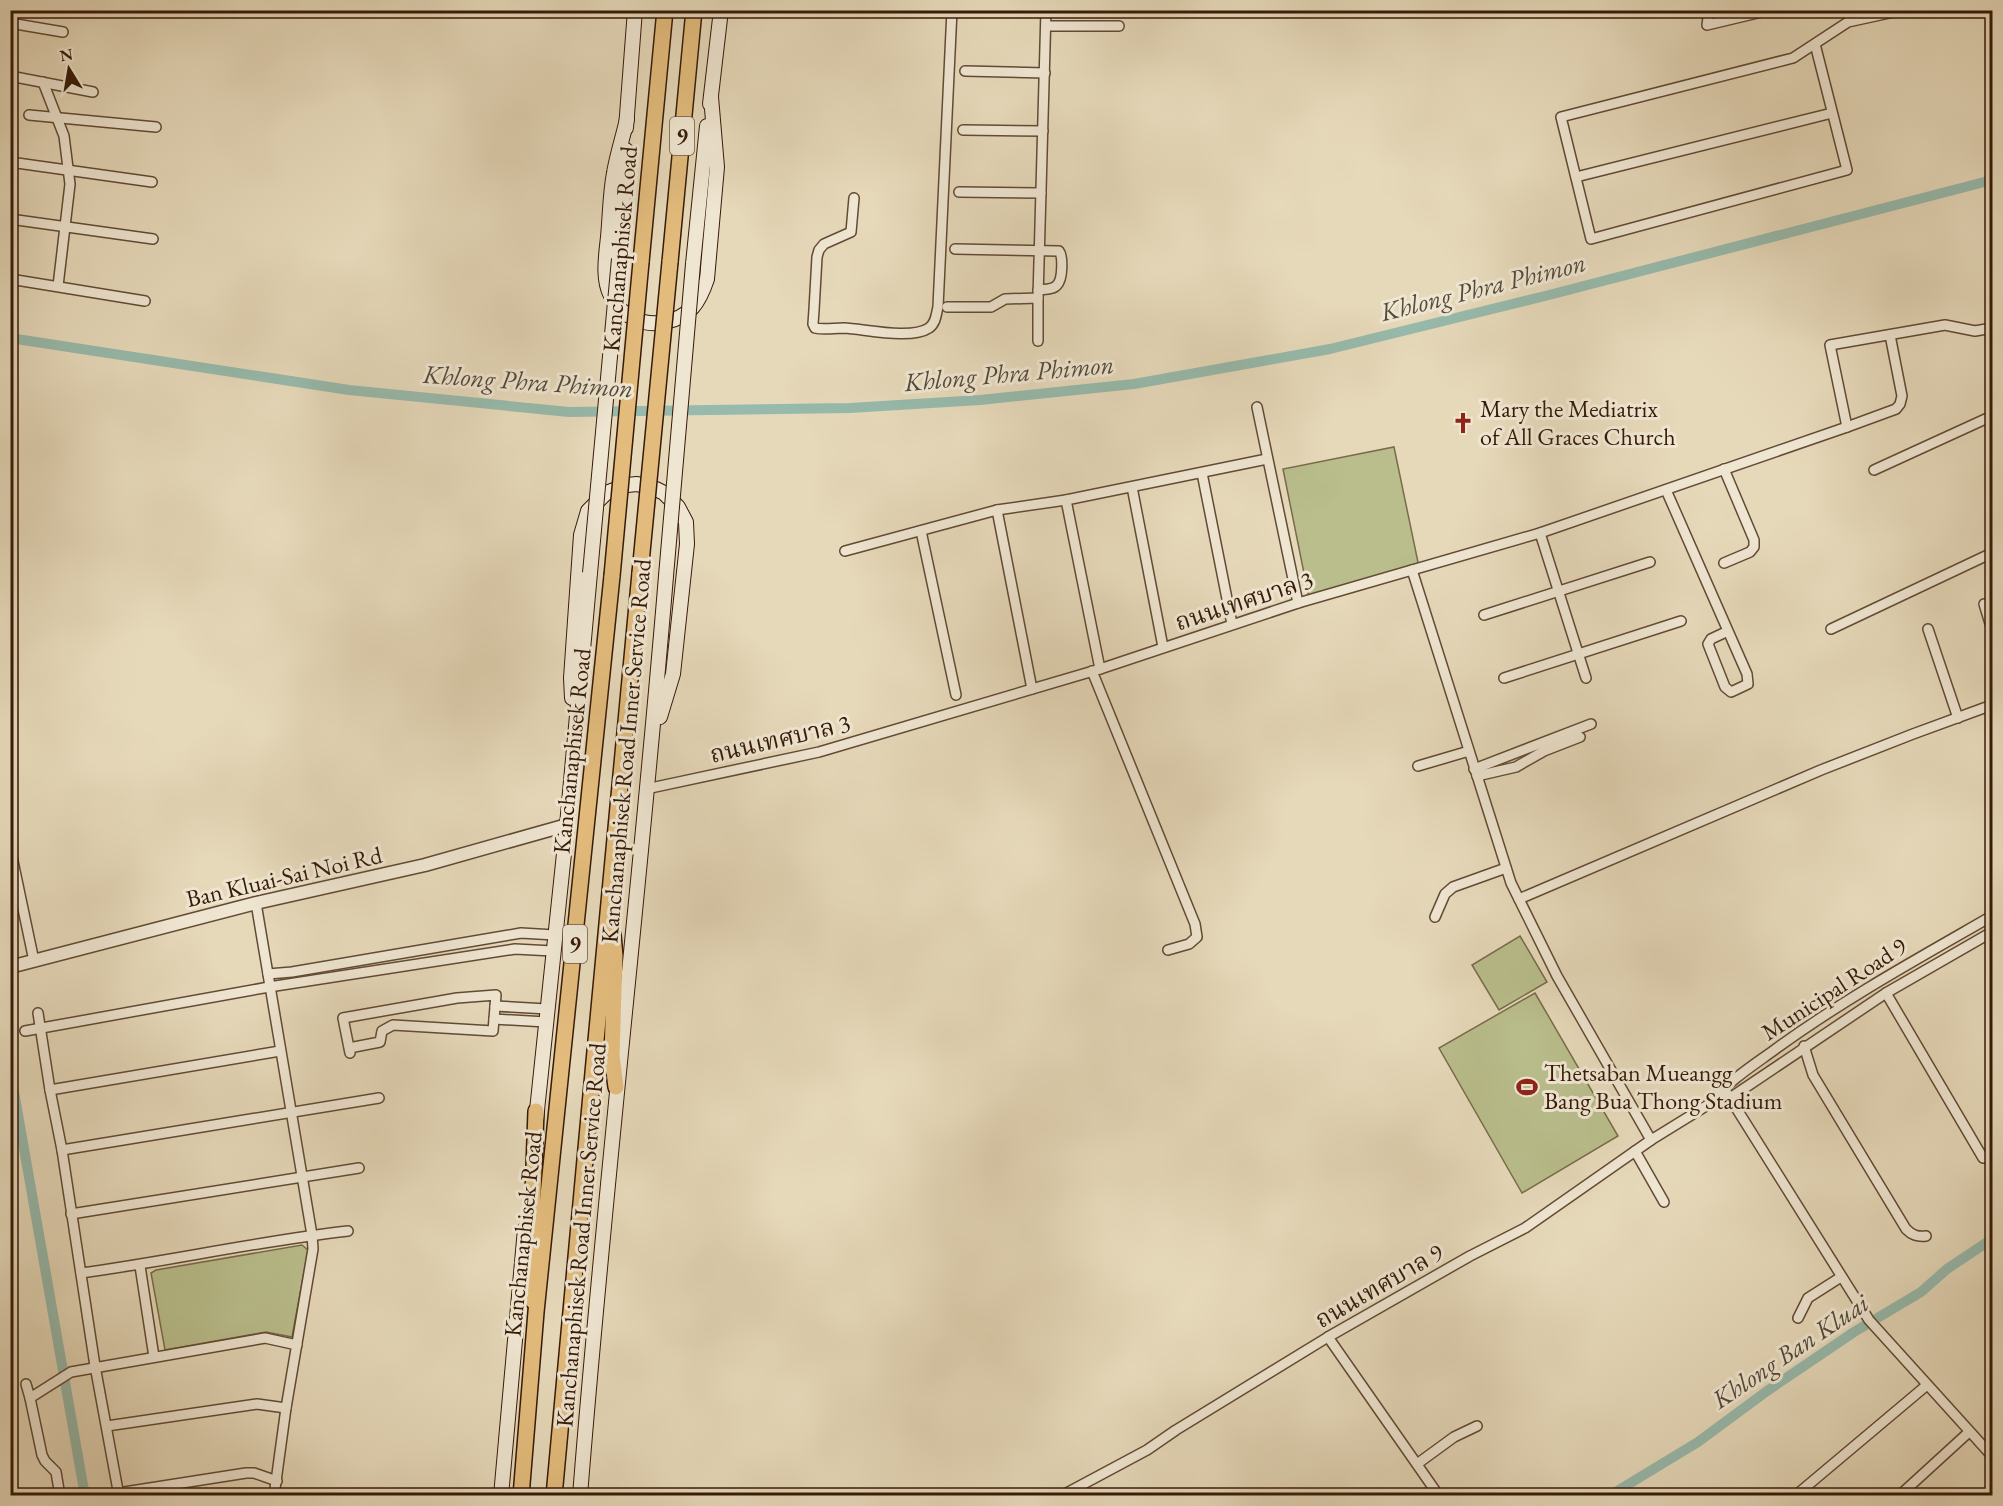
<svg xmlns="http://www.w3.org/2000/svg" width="2003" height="1506" font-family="'EB Garamond','Noto Serif Thai',serif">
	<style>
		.green { fill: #b9be8c; stroke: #786c4a; stroke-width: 1.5 }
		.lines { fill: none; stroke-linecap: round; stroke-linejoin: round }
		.canal { stroke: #97baac; stroke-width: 10 }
		.minor-casing { stroke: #624a34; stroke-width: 12 }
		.tertiary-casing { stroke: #624a34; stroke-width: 15 }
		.secondary-casing { stroke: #361a08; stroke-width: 16 }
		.trunk-casing { stroke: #361a08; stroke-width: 18 }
		.minor { stroke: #efe6d2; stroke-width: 9 }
		.tertiary { stroke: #efe6d2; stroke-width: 12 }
		.secondary { stroke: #efe6d2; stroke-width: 14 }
		.trunk { stroke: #e3bc7d; stroke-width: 15 }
		.secondary-bridge-casing { stroke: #361a08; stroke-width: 16; stroke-linecap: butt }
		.trunk-bridge-casing { stroke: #361a08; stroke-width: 18; stroke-linecap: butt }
		.secondary-bridge { stroke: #efe6d2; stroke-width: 14 }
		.trunk-bridge { stroke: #e3bc7d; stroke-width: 15 }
		.labels { text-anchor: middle; stroke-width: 6; stroke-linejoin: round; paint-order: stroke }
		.shield { fill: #efe6d2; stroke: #6e5745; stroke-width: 1.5 }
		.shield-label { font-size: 22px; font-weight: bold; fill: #361a08 }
		.street-label { font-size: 24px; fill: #361a08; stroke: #efe6d2 }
		.poi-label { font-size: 24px; fill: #361a08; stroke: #efe6d2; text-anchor: start }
		.water-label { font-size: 26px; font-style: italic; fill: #534a39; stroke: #efe6d2 }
	</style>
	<rect width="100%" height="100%" fill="#e6d9ba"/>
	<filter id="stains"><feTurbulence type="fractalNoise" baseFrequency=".00333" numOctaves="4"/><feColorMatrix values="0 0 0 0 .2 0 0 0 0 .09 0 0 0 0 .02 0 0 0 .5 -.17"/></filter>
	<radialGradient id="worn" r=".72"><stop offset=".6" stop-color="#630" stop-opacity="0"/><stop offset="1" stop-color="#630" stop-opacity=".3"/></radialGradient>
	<!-- green -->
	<g class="green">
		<polygon points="1394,447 1419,567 1309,598 1283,469"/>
		<polygon points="1520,936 1547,982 1499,1010 1472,965"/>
		<polygon points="1535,993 1618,1136 1522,1193 1439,1048"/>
		<polygon points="302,1245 308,1250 292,1337 266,1332 165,1350 151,1273 156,1270"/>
	</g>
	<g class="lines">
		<!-- canal -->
		<g class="canal">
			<polyline points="10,338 349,390 569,412 850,408 980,400 1134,384 1330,349 1549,295 1992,180"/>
			<polyline points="10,1069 85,1496"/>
			<polyline points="1609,1496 1698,1442 1767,1391 1854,1332 1921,1292 1947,1269 1992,1239"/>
		</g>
		<defs>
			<g id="minor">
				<polyline points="972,10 1046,12"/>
				<polyline points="1709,10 1707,25 1770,10"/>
				<polyline points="10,23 63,32"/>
				<polyline points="1046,26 1119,26"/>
				<polyline points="1815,44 1847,170 1591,239 1561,117 1793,58 1848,22 1903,10"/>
				<polyline points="965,71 1045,73"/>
				<polyline points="10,76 93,92"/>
				<polyline points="43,82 64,136 70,184 58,286"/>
				<polyline points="29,115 156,127"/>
				<polyline points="963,130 1043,131"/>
				<polyline points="10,162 152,182"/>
				<polyline points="1576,177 1832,113"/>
				<polyline points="959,192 1041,193"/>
				<path d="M854 198 851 232 824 244 819 250 817 257 814 310 813 324 815 328C824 330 834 328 844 328 865 329 911 340 929 328 936 323 936 315 938 307L952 10"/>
				<polyline points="10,219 153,239"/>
				<path d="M955 249 1059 251C1063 256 1063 279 1057 285 1053 290 1044 289 1038 290"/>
				<polyline points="10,279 145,301"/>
				<polyline points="1038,298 1038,341"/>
				<polyline points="947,307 991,307 1005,299 1038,298 1046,10"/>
				<polyline points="1257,407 1298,603"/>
				<polyline points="1847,427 1830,345 1945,325 1975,331 1992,328"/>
				<polyline points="1874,470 1992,416"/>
				<polyline points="1202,473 1232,624"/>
				<polyline points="1132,487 1163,647"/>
				<polyline points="1666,490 1747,674 1748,684 1731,692 1725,687 1708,644 1711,639 1728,631"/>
				<polyline points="1066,500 1100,669"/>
				<polyline points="997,510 1032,689"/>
				<polyline points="921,531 956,695"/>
				<polyline points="1540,533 1586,678"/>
				<polyline points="845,551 997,510 1066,500 1267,459"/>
				<polyline points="1724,563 1750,552 1754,547 1754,540 1724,469"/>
				<polyline points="1412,570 1511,883 1557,976 1651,1140"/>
				<polyline points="1984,604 1992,630"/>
				<polyline points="1484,615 1650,562"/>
				<polyline points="1831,629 1992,553"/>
				<polyline points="1928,629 1958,718"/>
				<polyline points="1092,671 1195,924 1197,937 1189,944 1168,950"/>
				<polyline points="1504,678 1681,621"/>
				<polyline points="1418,766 1469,751"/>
				<polyline points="1474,769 1591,724"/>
				<polyline points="1477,776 1516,767 1544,751 1580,737"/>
				<polyline points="646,789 819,752 1100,669 1298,603 1540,533 1847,427 1896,409 1900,404 1902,396 1890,335"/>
				<polyline points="10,847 34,961"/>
				<polyline points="1519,899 1821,770 1913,734 1992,705"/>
				<polyline points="256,903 312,1235 313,1249 286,1408 274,1496"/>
				<polyline points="1435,917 1445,894 1453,887 1506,868"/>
				<polyline points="268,974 292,972 521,933 555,935"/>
				<polyline points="1886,993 1983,1158"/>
				<polyline points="495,1006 547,1009"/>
				<polyline points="38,1013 50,1090 62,1150 95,1366 119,1496"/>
				<polyline points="494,1019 546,1022"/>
				<polyline points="25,1031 269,987 515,949 553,951"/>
				<path d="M1804 1046 1813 1075 1906 1229C1912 1235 1917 1237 1926 1236"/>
				<polyline points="349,1048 380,1042 382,1031 393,1025 493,1031 496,995 457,998 343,1018 350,1053"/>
				<polyline points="1723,1087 1869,1320 1992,1456"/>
				<polyline points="50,1090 280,1051"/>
				<path d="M1711 1103C1729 1080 1754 1065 1777 1048 1846 998 1919 958 1992 916"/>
				<polyline points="62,1150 379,1098"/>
				<polyline points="1635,1151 1664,1202"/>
				<polyline points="71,1214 359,1168"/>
				<polyline points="140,1266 154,1357"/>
				<path d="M81 1273C170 1261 259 1241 348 1231"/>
				<polyline points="1798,1318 1808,1298 1841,1277"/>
				<polyline points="1328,1337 1439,1496"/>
				<polyline points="26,1384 30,1398"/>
				<polyline points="107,1426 257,1404 286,1408"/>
				<polyline points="1417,1464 1454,1437 1477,1426"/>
				<polyline points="118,1493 246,1473 254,1473 277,1481"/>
				<polyline points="60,1496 56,1472 45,1461 42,1455 30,1398 71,1372 265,1338 297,1345"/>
				<polyline points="1061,1496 1147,1450 1176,1430 1328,1337 1470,1256 1525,1228 1651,1140 1711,1103 1730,1098 1886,993 1992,932"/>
				<polyline points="1795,1496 1927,1385"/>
				<polyline points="1899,1496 1969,1432"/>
			</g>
			<polyline id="tertiary" points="10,967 256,903 425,865 567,825"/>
			<g id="secondary">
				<polyline points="710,104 721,10"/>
				<path d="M627 119C623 137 617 155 614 173 610 194 610 216 608 237 606 256 602 279 611 296 620 316 644 327 665 322 690 317 699 303 707 279L717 167 711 97"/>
				<polyline points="626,128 635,10"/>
				<polyline points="619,259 626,150"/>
				<polyline points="693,264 707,126"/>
				<polyline points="572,698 571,678 581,535 588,511 606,493 627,485 637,484 656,489 664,493 678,507 686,522 687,544 673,674 660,717"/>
				<polyline points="536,1120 567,825 590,573"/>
				<polyline points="501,1496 525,1229"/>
				<path d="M580 1496C604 1189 641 883 666 576"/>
			</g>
			<g id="trunk">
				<polyline points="641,262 665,10"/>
				<polyline points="670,262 694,10"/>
				<polyline points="613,935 615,956 612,1056 616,1087"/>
				<polyline points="533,1301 530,1278 536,1111"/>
				<polyline points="521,1496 536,1312 612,576"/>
				<path d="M554 1496C581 1188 612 881 640 573"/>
			</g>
		</defs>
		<!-- minor casing -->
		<use href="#minor" class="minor-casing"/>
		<!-- tertiary casing -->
		<use href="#tertiary" class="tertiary-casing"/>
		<!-- secondary casing -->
		<use href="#secondary" class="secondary-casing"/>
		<!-- trunk casing -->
		<use href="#trunk" class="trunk-casing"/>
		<!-- minor -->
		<use href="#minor" class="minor"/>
		<!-- tertiary -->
		<use href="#tertiary" class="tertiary"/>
		<!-- secondary -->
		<use href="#secondary" class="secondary"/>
		<!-- trunk -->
		<use href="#trunk" class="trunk"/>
		<defs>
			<g id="secondary-bridge">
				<polyline points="590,573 619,259"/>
				<polyline points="666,576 693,264"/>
			</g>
			<g id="trunk-bridge">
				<polyline points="640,573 670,262"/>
				<polyline points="612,576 641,262"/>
			</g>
		</defs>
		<!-- secondary-bridge casing -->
		<use href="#secondary-bridge" class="secondary-bridge-casing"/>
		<!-- trunk-bridge casing -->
		<use href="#trunk-bridge" class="trunk-bridge-casing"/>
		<!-- secondary-bridge -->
		<use href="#secondary-bridge" class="secondary-bridge"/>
		<!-- trunk-bridge -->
		<use href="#trunk-bridge" class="trunk-bridge"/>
	</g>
	<!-- icons -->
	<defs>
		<symbol id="church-bare" viewBox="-9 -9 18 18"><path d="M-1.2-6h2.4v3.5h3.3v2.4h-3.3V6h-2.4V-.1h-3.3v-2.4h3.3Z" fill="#8f2418" stroke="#efe6d2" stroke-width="2.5" paint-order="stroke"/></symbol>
		<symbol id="stadium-bare" viewBox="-9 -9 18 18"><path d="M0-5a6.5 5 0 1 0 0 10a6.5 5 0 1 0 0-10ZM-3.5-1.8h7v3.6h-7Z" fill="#8f2418" stroke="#efe6d2" stroke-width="2.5" paint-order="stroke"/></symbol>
	</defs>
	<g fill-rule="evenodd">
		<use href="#church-bare" x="1448" y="408" width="30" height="30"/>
		<use href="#stadium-bare" x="1512" y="1072" width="30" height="30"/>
	</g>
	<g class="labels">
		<!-- shield labels -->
		<g class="shield">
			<rect x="670" y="117" width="24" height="38" rx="4.5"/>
			<rect x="563" y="925" width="24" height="38" rx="4.5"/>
		</g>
		<g class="shield-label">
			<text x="682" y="144">9</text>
			<text x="575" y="952">9</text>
		</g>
		<!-- street labels -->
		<g class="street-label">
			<text transform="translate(620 249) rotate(-85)" y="8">Kanchanaphisek Road</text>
			<text transform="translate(1244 601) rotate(-18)" y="8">ถนนเทศบาล 3</text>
			<text transform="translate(780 739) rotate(-13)" y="8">ถนนเทศบาล 3</text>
			<text transform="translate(572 751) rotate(-84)" y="8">Kanchanaphisek Road</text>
			<text transform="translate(626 751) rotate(-85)" y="8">Kanchanaphisek Road Inner Service Road</text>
			<text transform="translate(284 877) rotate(-13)" y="8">Ban Kluai-Sai Noi Rd</text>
			<text transform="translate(1834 989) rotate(-33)" y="8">Municipal Road 9</text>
			<text transform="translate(523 1234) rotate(-84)" y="8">Kanchanaphisek Road</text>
			<text transform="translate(581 1235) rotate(-85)" y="8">Kanchanaphisek Road Inner Service Road</text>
			<text transform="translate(1379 1286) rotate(-30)" y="8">ถนนเทศบาล 9</text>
		</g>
		<!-- poi labels -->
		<g class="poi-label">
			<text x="1480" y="417">Mary the Mediatrix<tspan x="1480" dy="28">of All Graces Church</tspan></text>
			<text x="1544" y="1081">Thetsaban Mueangg<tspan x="1544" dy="28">Bang Bua Thong Stadium</tspan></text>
		</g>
		<!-- water labels -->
		<g class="water-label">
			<text transform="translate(1483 287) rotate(-14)" y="9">Khlong Phra Phimon</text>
			<text transform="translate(1009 373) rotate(-5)" y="9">Khlong Phra Phimon</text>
			<text transform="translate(528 381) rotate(4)" y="9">Khlong Phra Phimon</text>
			<text transform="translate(1790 1351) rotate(-34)" y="9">Khlong Ban Kluai</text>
		</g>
	</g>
	<!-- margin -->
	<rect width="2003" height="1506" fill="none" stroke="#e6d9ba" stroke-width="36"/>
	<rect x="12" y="12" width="1979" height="1482" fill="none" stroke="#361a08" stroke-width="3"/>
	<rect x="18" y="18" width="1967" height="1470" fill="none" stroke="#361a08" stroke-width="1.5"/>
	<!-- north arrow -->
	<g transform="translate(69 69) rotate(349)" stroke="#efe6d2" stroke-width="4.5" paint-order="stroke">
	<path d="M0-4.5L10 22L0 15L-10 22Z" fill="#361a08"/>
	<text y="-9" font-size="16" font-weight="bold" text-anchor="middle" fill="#361a08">N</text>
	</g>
	<rect width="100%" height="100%" filter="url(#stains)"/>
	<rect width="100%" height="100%" fill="url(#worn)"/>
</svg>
